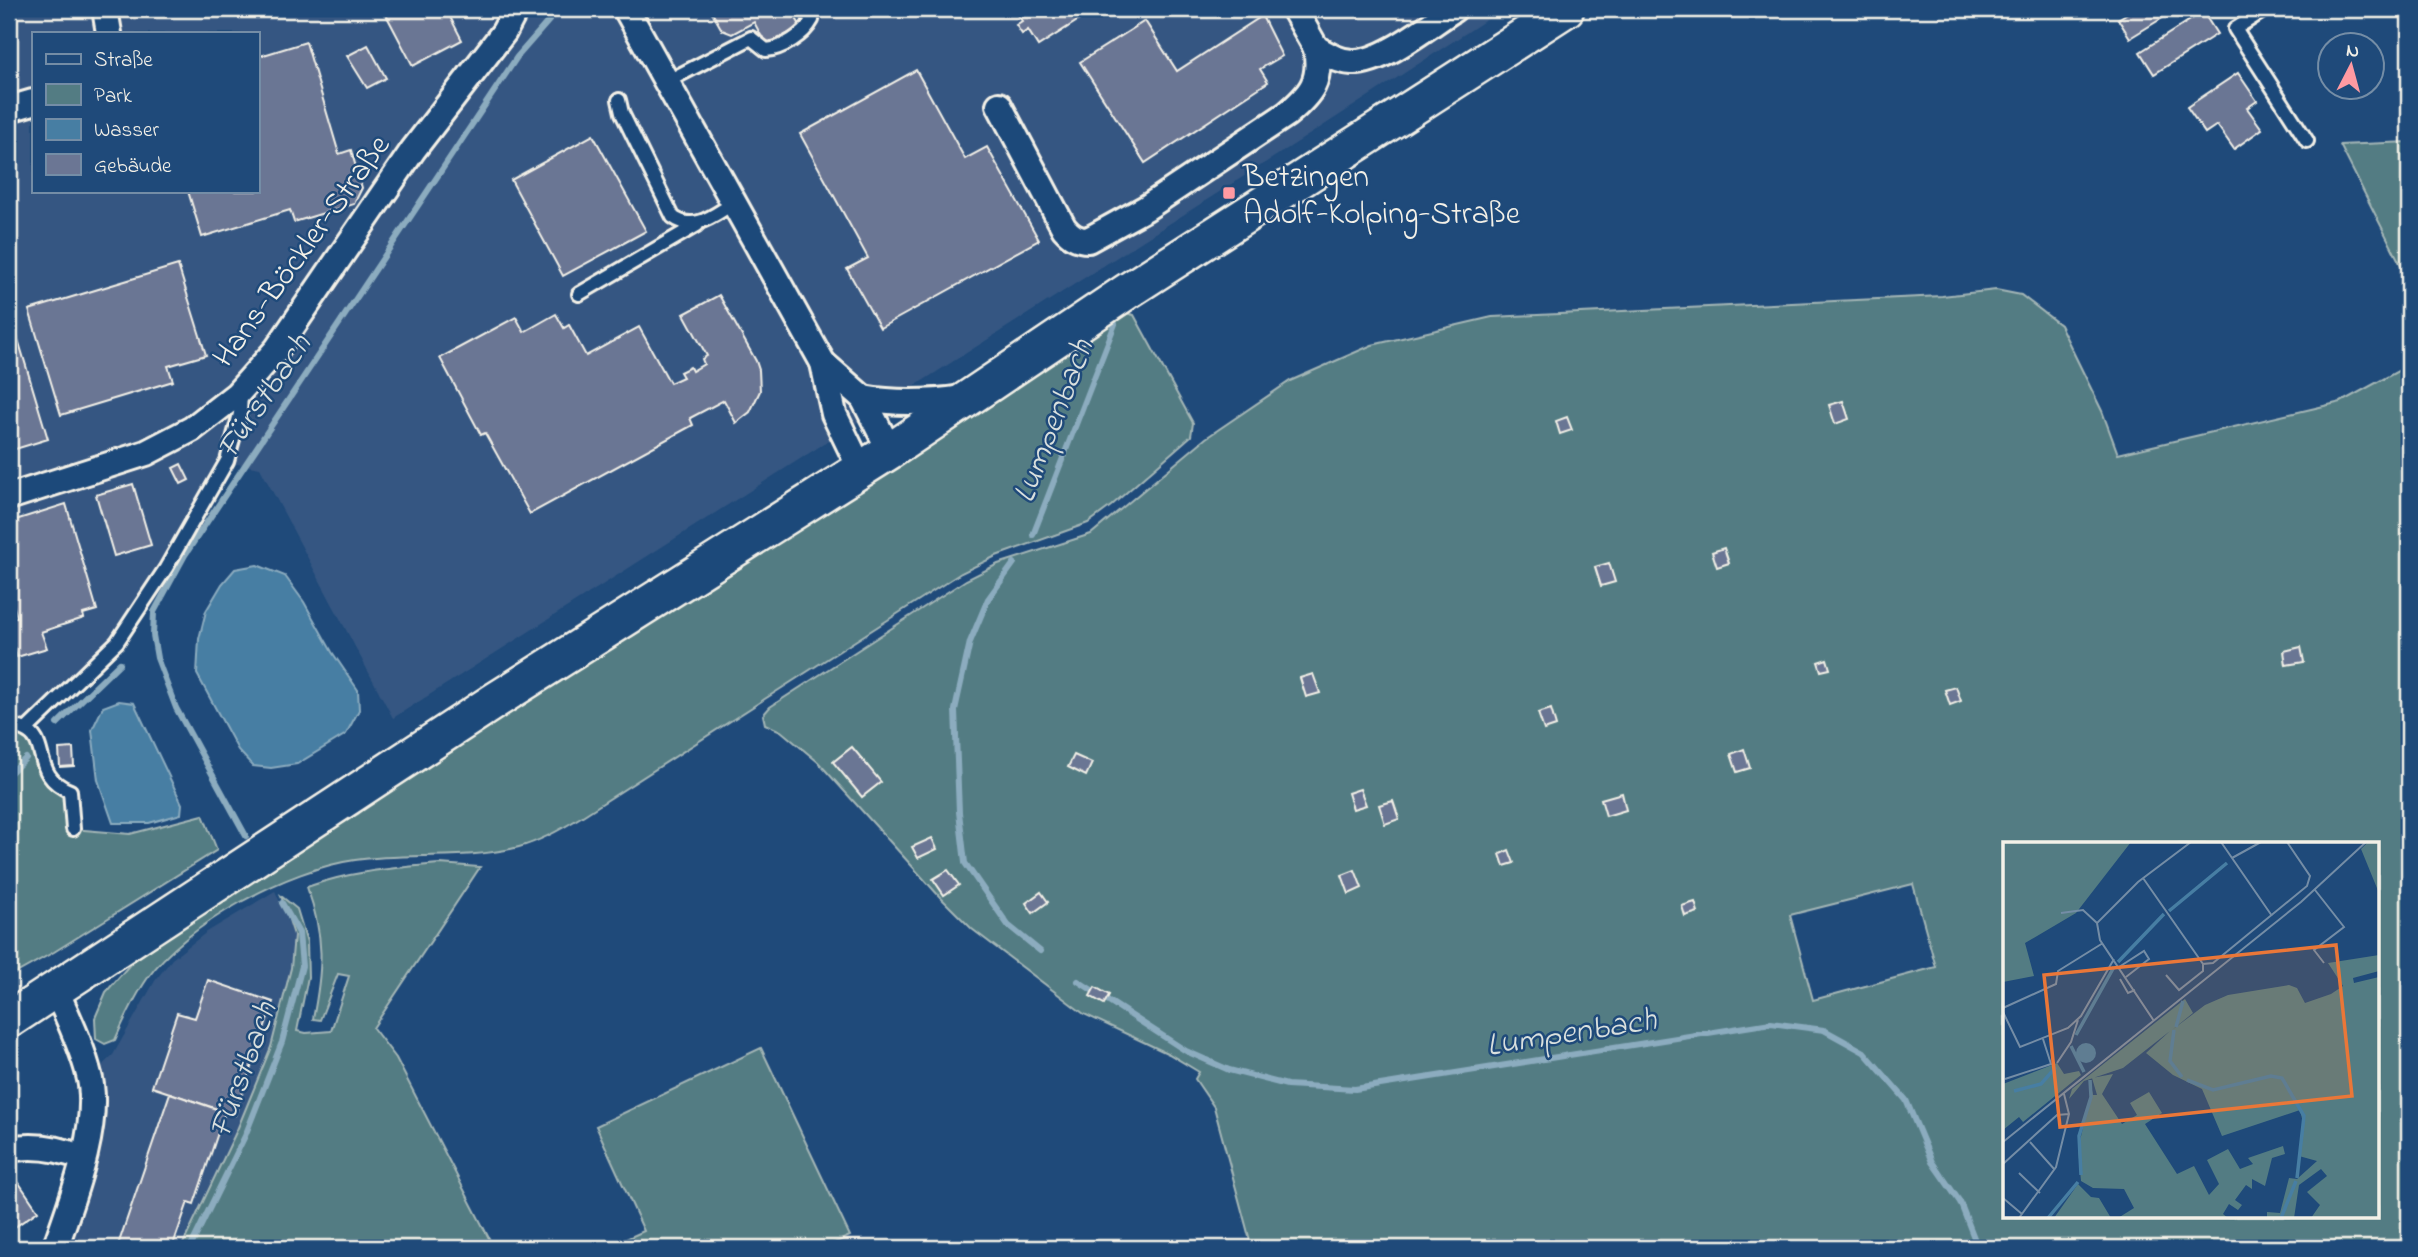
<svg xmlns="http://www.w3.org/2000/svg" width="2418" height="1257" font-family="'Indie Flower',sans-serif">
	<style>
		.built { fill: #365782; fill-rule: evenodd }
		.green { fill: #537c83; stroke: #a4b6b6; stroke-width: 2; fill-rule: evenodd }
		.water { fill: #477ea3; stroke: #8cacbf; stroke-width: 2 }
		.lines { fill: none; stroke-linecap: round; stroke-linejoin: round }
		.stream { stroke: #8cacbf; stroke-width: 6 }
		.building { fill: #6b7694; stroke: #f4f1e8; stroke-width: 2 }
		.service-casing { stroke: #f4f1e8; stroke-width: 18 }
		.minor-casing { stroke: #f4f1e8; stroke-width: 30 }
		.secondary-casing { stroke: #f4f1e8; stroke-width: 40 }
		.service { stroke: #1f4a7a; stroke-width: 12 }
		.minor { stroke: #1f4a7a; stroke-width: 24 }
		.secondary { stroke: #1f4a7a; stroke-width: 35 }
		.poi-dot { fill: #ff9aa2; stroke: #1f4a7a; stroke-width: 2.5 }
		.labels { text-anchor: middle; stroke-width: 5; stroke-linejoin: round; paint-order: stroke }
		.poi-label { font-size: 32px; fill: #f4f1e8; stroke: #1f4a7a; text-anchor: start }
		.street-label { font-size: 32px; fill: #f4f1e8; stroke: #1f4a7a }
		.water-label { font-size: 33px; font-style: italic; fill: #dae0de; stroke: #1f4a7a }
		.inset-river { fill: none; stroke: #477ea3; stroke-width: 3.5 }
		.inset-road { fill: none; stroke: #748da6; stroke-width: 2 }
		.view { fill: #ea7738; fill-opacity: 0.15; stroke: #ea7738; stroke-width: 3.5 }
		.inset-edge { fill: none; stroke: #f4f1e8; stroke-width: 3.5 }
	</style>
	<rect width="100%" height="100%" fill="#1f4a7a"/>
	<filter id="ink" filterUnits="userSpaceOnUse"><feTurbulence type="fractalNoise" baseFrequency=".0143" numOctaves="2"/><feDisplacementMap in="SourceGraphic" scale="14" xChannelSelector="R" yChannelSelector="G"/><feConvolveMatrix kernelMatrix="1 2 1 2 8 2 1 2 1" color-interpolation-filters="sRGB"/></filter>
	<g filter="url(#ink)">
		<!-- built -->
		<g class="built">
			<path d="M9 9H1503L1315 131 393 718 260 468 227 462 117 642 26 730 9 742ZM33 33H257V191H33Z"/>
			<polygon points="275,891 294,935 291,968 271,1047 237,1130 181,1248 55,1248 90,1077 113,1055 155,981 172,959 207,932"/>
		</g>
		<!-- green -->
		<g class="green">
			<polygon points="2409,142 2409,281 2340,145"/>
			<path d="M1996 290 2021 295 2060 325 2102 411 2118 454 2341 402 2409 365V1248H1252L1214 1107 1195 1079 1199 1072 1169 1054 1084 1014 972 929 939 896 818 762 781 731 765 724 763 715 770 707 966 580 998 564 1091 534 1206 438 1290 381 1372 345 1492 317 1942 296ZM2005 844H2378V1217H2005ZM1913 884 1936 967 1813 1000 1790 915Z"/>
			<path d="M1125 313 1134 315 1193 423 1191 436 1111 506 1088 523 996 556 961 573 581 817C562 829 541 841 519 847 466 861 409 852 355 860 289 869 185 924 147 979 134 998 124 1020 115 1040L105 1044 96 1039 95 1018 106 992 132 962 279 861 358 814 395 784Z"/>
			<polygon points="26,730 48,776 70,791 73,829 130,834 203,815 217,850 54,952 9,977 9,742"/>
			<path d="M440 864 480 867 373 1028 396 1058 494 1248H181L237 1130 271 1047 291 968 294 935 281 896 297 909 307 942 308 977 297 1031 306 1033 331 1031 349 976 338 974 320 1020 313 1019C323 968 325 937 307 887 350 871 395 868 440 864Z"/>
			<polygon points="761,1048 850,1236 823,1248 606,1248 644,1231 596,1126"/>
		</g>
		<!-- water -->
		<g class="water">
			<polygon points="257,565 285,576 304,602 332,652 358,690 359,710 346,734 297,764 271,768 253,766 238,750 197,674 199,639 206,611 222,584 235,569"/>
			<polygon points="119,701 134,703 182,804 181,814 149,823 113,823 98,780 92,730 103,707"/>
		</g>
		<g class="lines">
			<!-- stream -->
			<g class="stream">
				<polyline points="1033,535 1115,324"/>
				<polyline points="1014,563 988,599 970,642 955,710 959,812 965,863 1008,925 1040,951"/>
				<polyline points="57,724 120,663"/>
				<polyline points="9,774 26,758"/>
				<polyline points="246,836 176,708 157,658 153,635 154,612 185,555 517,57 559,9"/>
				<polyline points="1078,981 1186,1051 1229,1070 1287,1085 1355,1089 1771,1023 1824,1030 1864,1052 1906,1100 1932,1162 1960,1202 1978,1248"/>
				<polyline points="190,1248 245,1136 282,1042 302,966 299,933 282,903"/>
			</g>
		</g>
		<!-- building -->
		<g class="building">
			<polygon points="383,9 446,9 462,40 413,66"/>
			<polygon points="710,9 791,9 801,27 766,45 754,22 732,34 722,30"/>
			<polygon points="1014,9 1096,9 1038,46 1028,30 1022,34 1016,25 1022,21"/>
			<polygon points="2134,9 2177,9 2130,38 2118,19"/>
			<polygon points="2203,12 2217,34 2154,74 2140,52"/>
			<polygon points="1262,16 1282,56 1260,69 1268,82 1145,163 1080,62 1145,21 1177,71"/>
			<polygon points="306,42 339,154 351,150 362,188 354,204 294,222 290,210 202,237 188,191 257,191 257,57"/>
			<polygon points="368,45 386,78 367,88 347,56"/>
			<polygon points="916,70 965,159 987,147 1039,240 880,328 847,269 868,258 800,134"/>
			<polygon points="2238,73 2257,101 2247,108 2262,129 2234,149 2217,125 2205,133 2187,107"/>
			<polygon points="593,135 646,231 563,276 511,180"/>
			<polygon points="178,265 206,355 168,366 173,381 61,415 29,310"/>
			<polygon points="719,295 756,361 759,370 760,391 750,412 736,423 724,400 690,418 693,425 530,514 485,433 481,435 440,358 516,317 524,332 556,314 564,328 569,325 586,356 639,327 670,383 683,377 680,372 690,367 692,371 704,364 702,359 707,356 684,314"/>
			<polygon points="9,316 11,316 48,439 9,451"/>
			<polygon points="1843,401 1849,419 1835,424 1829,405"/>
			<polygon points="1567,417 1572,430 1560,434 1556,421"/>
			<polygon points="181,464 189,480 181,484 173,468"/>
			<polygon points="133,484 151,545 114,556 96,495"/>
			<polygon points="66,504 97,610 83,614 84,618 41,632 47,648 17,657 9,628 12,627 10,619 17,617 9,590 9,522"/>
			<polygon points="1724,548 1729,563 1717,567 1712,552"/>
			<polygon points="1609,563 1615,582 1601,586 1595,567"/>
			<polygon points="2301,647 2304,662 2286,665 2284,651"/>
			<polygon points="1827,659 1830,669 1821,671 1818,662"/>
			<polygon points="1313,674 1320,693 1306,697 1300,678"/>
			<polygon points="1956,687 1961,701 1950,705 1945,690"/>
			<polygon points="1551,709 1556,726 1544,730 1538,713"/>
			<polygon points="852,747 881,782 862,797 833,762"/>
			<polygon points="73,748 74,766 60,767 59,749"/>
			<polygon points="1744,749 1750,768 1737,772 1731,754"/>
			<polygon points="1074,755 1092,763 1086,776 1068,767"/>
			<polygon points="1360,789 1366,805 1353,809 1348,793"/>
			<polygon points="1622,793 1626,810 1606,816 1601,799"/>
			<polygon points="1393,801 1399,819 1385,824 1379,805"/>
			<polygon points="932,838 937,849 918,858 912,847"/>
			<polygon points="1509,850 1514,863 1504,866 1500,854"/>
			<polygon points="948,870 959,885 944,895 933,879"/>
			<polygon points="1355,870 1362,888 1349,894 1342,875"/>
			<polygon points="1041,892 1048,902 1033,913 1026,903"/>
			<polygon points="1695,902 1698,912 1685,916 1682,906"/>
			<polygon points="208,980 273,1002 235,1115 152,1087 177,1013 195,1018"/>
			<polygon points="1095,987 1109,995 1104,1004 1090,996"/>
			<polygon points="170,1093 225,1112 194,1204 188,1202 172,1248 117,1248"/>
			<polygon points="15,1177 38,1211 9,1231 9,1181"/>
		</g>
		<g class="lines">
			<defs>
				<g id="service">
					<polyline points="2266,9 2235,29 2307,141"/>
					<path d="M666 82 751 38 766 50C782 49 804 35 812 20L805 9"/>
					<path d="M619 100 622 113 673 217C695 233 715 214 734 203"/>
					<polyline points="579,294 697,225"/>
					<path d="M9 725C14 727 20 727 25 730 50 741 31 776 70 791L73 829"/>
					<polyline points="26,730 117,642 166,568 227,461 240,414 241,392"/>
				</g>
				<g id="minor">
					<polyline points="105,9 109,33"/>
					<polyline points="626,9 823,363 834,414 861,470"/>
					<polyline points="1294,9 1316,48"/>
					<path d="M999 105 1064 228C1071 236 1077 240 1088 240L1146 208 1287 114C1311 94 1322 81 1316 48 1328 55 1338 61 1352 62 1382 64 1429 25 1454 9"/>
					<polyline points="9,109 33,102"/>
					<polyline points="823,363 863,398 890,451"/>
					<path d="M863 398C897 404 928 403 962 398"/>
					<polyline points="9,497 146,453 192,429 237,394 277,349 413,150 504,32 516,9"/>
					<path d="M9 1149C35 1144 59 1148 83 1158"/>
					<path d="M55 1248C71 1202 102 1123 89 1075 82 1046 68 1018 56 990"/>
				</g>
				<polyline id="secondary" points="9,1020 496,700 890,451 1126,292 1566,9"/>
			</defs>
			<!-- service casing -->
			<use href="#service" class="service-casing"/>
			<!-- minor casing -->
			<use href="#minor" class="minor-casing"/>
			<!-- secondary casing -->
			<use href="#secondary" class="secondary-casing"/>
			<!-- service -->
			<use href="#service" class="service"/>
			<!-- minor -->
			<use href="#minor" class="minor"/>
			<!-- secondary -->
			<use href="#secondary" class="secondary"/>
		</g>
	</g>
	<!-- markers -->
	<rect class="poi-dot" x="1222" y="186" width="14" height="14" rx="3.5"/>
	<g class="labels">
		<!-- poi labels -->
		<g class="poi-label">
			<text x="1243" y="186">Betzingen<tspan x="1243" dy="37">Adolf-Kolping-Straße</tspan></text>
		</g>
		<!-- street labels -->
		<g class="street-label">
			<text transform="translate(300 250) rotate(-54)" y="11">Hans-Böckler-Straße</text>
		</g>
		<!-- water labels -->
		<g class="water-label">
			<text transform="translate(262 395) rotate(-56)" y="12">Fürstbach</text>
			<text transform="translate(1051 420) rotate(-69)" y="12">Lumpenbach</text>
			<text transform="translate(1571 1030) rotate(-9)" y="12">Lumpenbach</text>
			<text transform="translate(241 1069) rotate(-70)" y="12">Fürstbach</text>
		</g>
	</g>
	<!-- overview -->
	<g transform="translate(2003 842)">
		<rect width="376" height="376" fill="#1f4a7a"/>
		<path d="M0 0H128L73 71 22 101 31 134 0 140ZM365 0H376V51L358 7ZM376 113V129L350 136 351 141 376 135V376H308L317 363 304 350 324 334 318 327 296 343 291 376H264V370L277 371 286 336 294 337 314 319 296 314 301 285 297 268 219 294 199 247 170 233 143 211 167 189 120 226 81 239 66 257 69 247 182 157 190 171 169 188 202 163 225 153 286 143 294 146 302 161 328 152 340 144 325 121ZM54 221 61 232 76 229 78 233 20 280 16 275 0 288V242ZM110 232 99 252 119 282 134 273 127 261 146 250 159 271 142 282 174 332 191 324 206 353 216 342 204 318 225 307 237 327 250 322 245 316 280 304 282 312 269 316 262 344 249 337V347L243 343 232 358 239 363 235 368 226 362 220 372 225 376H115L131 366 121 347 90 346 78 339 75 307 87 256V238L90 253H94L89 236ZM75 342 88 355 96 356 108 376H51Z" fill="#537c83"/>
		<path d="M73 211a10 10 0 1 1 20 0a10 10 0 1 1-20 0Z" fill="#477ea3"/>
		<path class="inset-river" d="M166 69 224 21M115 120 161 72M173 185 180 159M171 188 167 219 179 235M73 193 111 125M68 204 81 230M184 238 210 248 268 234 279 236 301 274 294 336M11 249 38 242 53 225M78 333 76 294 88 255 87 238M45 376 75 340M278 376 293 339"/>
		<path class="inset-road" d="M218 0 269 74M229 16 258 0M140 36 200 122M312 48 341 85 311 108 321 121M58 71 80 68 94 81M116 125 141 109 146 117 123 135M163 133 176 148 200 129V122L210 121 304 44 307 34 284 0M117 137 125 151 132 148M0 166 53 142 55 129 100 101M0 170 17 205 65 186 78 174 111 117M151 179 97 98 94 81 135 40 188 0M54 221 68 200 75 178M2 237 48 222 40 197M0 300 298 60 363 0M27 300 52 328M0 322 54 273 66 272M16 331 37 351M0 356 19 372M16 376 53 325 66 272 61 252"/>
		<path class="view" d="M333 103 349 254 57 285 41 133Z"/>
		<rect width="376" height="376" class="inset-edge"/>
	</g>
	<!-- margin -->
	<rect width="2418" height="1257" fill="none" stroke="#1f4a7a" stroke-width="35"/>
	<rect x="18" y="18" width="2383" height="1222" fill="none" stroke="#f4f1e8" stroke-width="2.5" filter="url(#ink)"/>
	<!-- legend -->
	<rect x="32" y="32" width="228" height="161" fill="#1f4a7a" stroke="#748da6" stroke-width="2"/>
	<rect x="46" y="54" width="35" height="10" fill="#1f4a7a" stroke="#748da6" stroke-width="2"/>
	<text x="94" y="66" font-size="21" fill="#f4f1e8">Straße</text>
	<rect x="46" y="84" width="35" height="21" fill="#537c83" stroke="#748da6" stroke-width="2"/>
	<text x="94" y="102" font-size="21" fill="#f4f1e8">Park</text>
	<rect x="46" y="119" width="35" height="21" fill="#477ea3" stroke="#748da6" stroke-width="2"/>
	<text x="94" y="136" font-size="21" fill="#f4f1e8">Wasser</text>
	<rect x="46" y="154" width="35" height="21" fill="#6b7694" stroke="#748da6" stroke-width="2"/>
	<text x="94" y="172" font-size="21" fill="#f4f1e8">Gebäude</text>
	<!-- north arrow -->
	<g transform="translate(2351 66) rotate(6)"><circle r="33" fill="#1f4a7a" stroke="#748da6" stroke-width="2"/>
	<path d="M0-5L12 26L0 18L-12 26Z" fill="#ff9aa2"/>
	<text y="-10" font-size="19" font-weight="bold" text-anchor="middle" fill="#f4f1e8">N</text>
	</g>
</svg>
